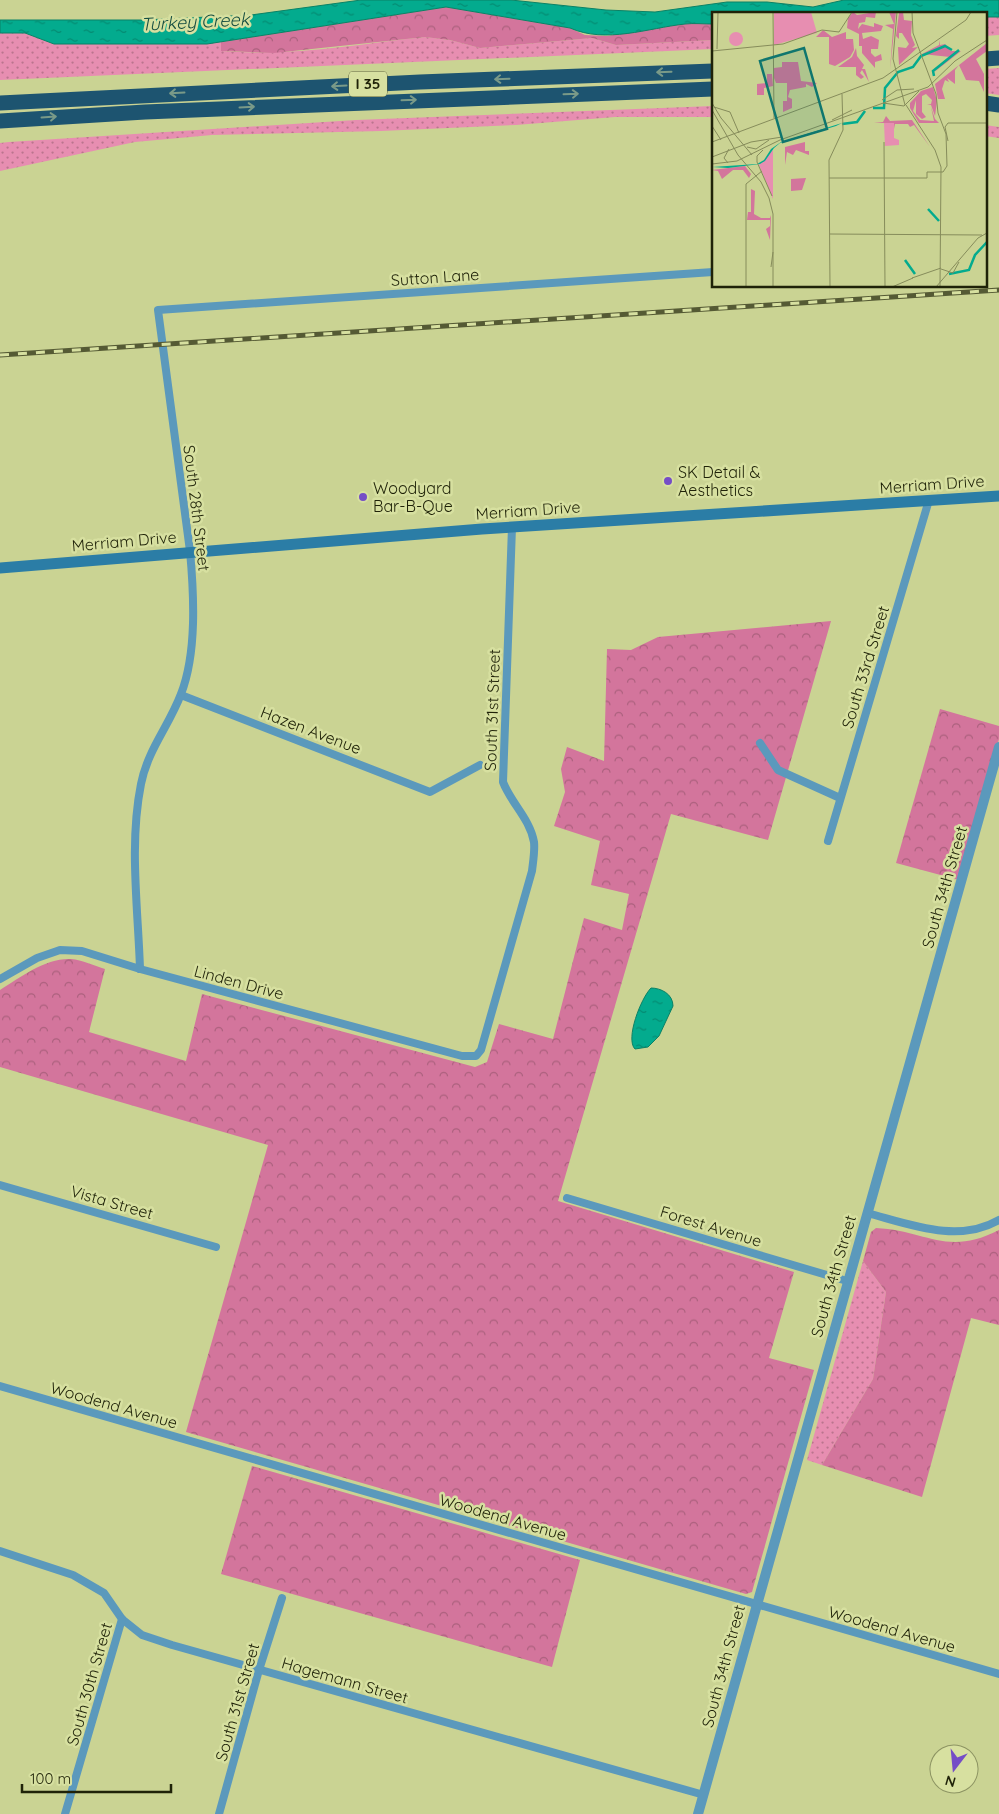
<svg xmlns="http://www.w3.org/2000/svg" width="999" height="1814" font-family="Quicksand,sans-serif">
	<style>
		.grass { fill: url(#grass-dots) }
		.forest { fill: url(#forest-crowns) }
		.water { fill: url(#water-ripples); stroke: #0b8266 }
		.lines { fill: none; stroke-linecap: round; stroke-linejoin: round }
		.minor { stroke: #5b99bc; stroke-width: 8 }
		.tertiary { stroke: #5b99bc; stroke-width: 10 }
		.secondary { stroke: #2b7da6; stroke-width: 11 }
		.motorway { stroke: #1d5470; stroke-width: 15 }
		.rail-casing { stroke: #555a34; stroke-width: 5 }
		.rail { stroke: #d7e0a0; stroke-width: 3; stroke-dasharray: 9; stroke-linecap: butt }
		.oneway { stroke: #7a9a88 }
		.poi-dot { fill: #754dc6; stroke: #d7e0a0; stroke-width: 2 }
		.labels { text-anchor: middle; stroke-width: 5; stroke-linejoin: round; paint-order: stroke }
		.shield { fill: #d7e0a0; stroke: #565b36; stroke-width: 1 }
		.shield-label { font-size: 15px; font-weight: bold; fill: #1f2208 }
		.street-label { font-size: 16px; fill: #1f2208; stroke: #d7e0a0 }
		.poi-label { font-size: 16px; fill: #1f2208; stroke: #d7e0a0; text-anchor: start }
		.water-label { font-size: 18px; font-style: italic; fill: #164e41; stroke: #d7e0a0 }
		.inset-river { fill: none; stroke: #03ab8e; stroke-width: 2.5 }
		.inset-road { fill: none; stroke: #868c5b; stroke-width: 1 }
		.view { fill: #0f766e; fill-opacity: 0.15; stroke: #0f766e; stroke-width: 2.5 }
		.inset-edge { fill: none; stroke: #1f2208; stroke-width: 2.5 }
	</style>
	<defs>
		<pattern id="grass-dots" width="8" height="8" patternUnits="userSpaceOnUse" patternTransform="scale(1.25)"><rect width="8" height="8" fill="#e78eb1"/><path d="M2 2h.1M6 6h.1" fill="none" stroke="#bb748e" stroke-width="1.8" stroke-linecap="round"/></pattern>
		<pattern id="forest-crowns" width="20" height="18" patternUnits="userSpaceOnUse" patternTransform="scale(1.25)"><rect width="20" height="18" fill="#d3759c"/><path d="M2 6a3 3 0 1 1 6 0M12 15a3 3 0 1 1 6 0" fill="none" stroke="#ab607d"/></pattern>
		<pattern id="water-ripples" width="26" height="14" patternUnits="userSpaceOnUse" patternTransform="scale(1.25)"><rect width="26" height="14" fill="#03ab8e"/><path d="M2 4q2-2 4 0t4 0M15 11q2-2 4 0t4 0" fill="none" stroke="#048b72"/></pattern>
	</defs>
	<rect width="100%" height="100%" fill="#cad393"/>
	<!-- grass -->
	<g class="grass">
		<polygon points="985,17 999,17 999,35 985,36"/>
		<path d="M0 33H25L54 44 221 42 222 51C289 57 358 44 425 37L450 40 480 48 592 38 616 45 713 40V49L0 80Z"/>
		<polygon points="999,68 999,95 985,93 985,69"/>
		<polygon points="713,106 713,117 615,117 516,125 381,131 212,135 135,142 0,171 0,143 9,142 356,120"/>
		<polygon points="985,125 999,127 999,138 985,136"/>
		<polygon points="863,1261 886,1292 873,1379 822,1465 807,1460"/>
	</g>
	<!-- forest -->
	<g class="forest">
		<polygon points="446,7 570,28 585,35 607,36 688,23 713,24 713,40 616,45 592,38 480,48 450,40 425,37 274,53 221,51 221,42"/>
		<path d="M831 621 768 840 671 814 558 1201 794 1272 769 1358 814 1370 752 1592 746 1594 186 1432 268 1145 0 1067V990C21 977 45 958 71 959 82 960 95 966 105 969L89 1032 186 1061 202 994 475 1067 487 1062 499 1024 553 1039 584 918 622 930 629 894 591 885 600 841 554 826 565 792 561 769 567 747 604 761 607 649 631 650 658 637Z"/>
		<polygon points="940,709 999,726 999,739 959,880 896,863"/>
		<path d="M876 1228C925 1230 947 1257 999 1230V1325L971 1318 922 1497 822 1465 873 1379 886 1292 863 1261 871 1232Z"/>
		<polygon points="252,1466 580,1560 552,1667 221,1574"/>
	</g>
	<!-- water -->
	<g class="water">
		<path d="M361 0H511L606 10 655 12 727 2H767L813 7 844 0H999V17H985V14H713V24C704 24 694 23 685 24 648 28 606 44 570 28L446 7 207 44H54L25 33H0V20H143L251 15Z"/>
		<path d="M651 988C661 988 673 994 673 1006L659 1036 648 1047 635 1049C625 1039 641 998 651 988Z"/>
	</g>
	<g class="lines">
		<!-- minor -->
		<g class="minor">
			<polyline points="181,695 430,792 480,765"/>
			<polyline points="760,743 778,770 840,798"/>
			<polyline points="828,841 929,500"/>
			<path d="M140 969C138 908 129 844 141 784 148 749 169 726 181 694 197 653 194 595 190 551L158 310 713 272"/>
			<path d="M0 979 37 958 60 950 82 951 140 969 462 1056H476L481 1050 532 871C533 862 535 851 534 842 530 819 511 803 503 782L512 527"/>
			<polyline points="0,1185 216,1247"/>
			<polyline points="567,1198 847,1281"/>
			<path d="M867 1213C909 1224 958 1244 999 1220"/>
			<polyline points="0,1386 999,1674"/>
			<polyline points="0,1551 73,1575 104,1593 122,1619 142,1635 172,1645 704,1795"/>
			<polyline points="65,1814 122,1619"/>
			<polyline points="219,1814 259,1670 282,1598"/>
		</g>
		<!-- tertiary -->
		<polyline class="tertiary" points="698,1814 999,747"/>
		<!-- secondary -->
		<polyline class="secondary" points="0,568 482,529 999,496"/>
		<!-- motorway -->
		<g class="motorway">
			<polyline points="985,59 999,58"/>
			<polyline points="0,103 420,82 713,71"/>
			<polyline points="985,103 999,105"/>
			<polyline points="0,121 145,112 713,89"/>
		</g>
		<defs>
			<polyline id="rail" points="0,355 999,290"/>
		</defs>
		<!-- rail casing -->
		<use href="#rail" class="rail-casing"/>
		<!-- rail -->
		<use href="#rail" class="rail"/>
	</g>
	<!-- one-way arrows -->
	<defs><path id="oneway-shaft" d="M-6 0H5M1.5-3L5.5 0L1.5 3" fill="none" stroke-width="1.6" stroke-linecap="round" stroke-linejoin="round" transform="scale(1.25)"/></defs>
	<g class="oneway">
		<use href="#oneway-shaft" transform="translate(664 72) rotate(178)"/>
		<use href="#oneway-shaft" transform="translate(502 79) rotate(178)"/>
		<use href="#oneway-shaft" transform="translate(339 86) rotate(177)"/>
		<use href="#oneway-shaft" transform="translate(177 93) rotate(177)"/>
		<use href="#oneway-shaft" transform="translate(571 94) rotate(-2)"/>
		<use href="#oneway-shaft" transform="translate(409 100) rotate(-2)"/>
		<use href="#oneway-shaft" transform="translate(247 107) rotate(-3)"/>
		<use href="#oneway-shaft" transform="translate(49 117) rotate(-4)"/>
	</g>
	<!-- markers -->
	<g class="poi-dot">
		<circle cx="668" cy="481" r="5"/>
		<circle cx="363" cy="497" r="5"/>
	</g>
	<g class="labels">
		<!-- shield labels -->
		<rect class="shield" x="349" y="71.5" width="38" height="25" rx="4"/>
		<g class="shield-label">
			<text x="368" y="89">I 35</text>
		</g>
		<!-- street labels -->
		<g class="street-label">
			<text transform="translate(435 277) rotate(-4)" y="6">Sutton Lane</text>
			<text transform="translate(932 484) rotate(-4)" y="6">Merriam Drive</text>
			<text transform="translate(197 508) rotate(83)" y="6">South 28th Street</text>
			<text transform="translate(528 510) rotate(-4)" y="6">Merriam Drive</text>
			<text transform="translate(124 541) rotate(-5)" y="6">Merriam Drive</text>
			<text transform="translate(865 667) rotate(-73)" y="6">South 33rd Street</text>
			<text transform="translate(492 710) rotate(-88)" y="6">South 31st Street</text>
			<text transform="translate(311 730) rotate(21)" y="6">Hazen Avenue</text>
			<text transform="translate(944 887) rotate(-74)" y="6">South 34th Street</text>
			<text transform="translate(239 982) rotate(15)" y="6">Linden Drive</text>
			<text transform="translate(112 1202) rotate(16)" y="6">Vista Street</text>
			<text transform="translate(711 1226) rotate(17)" y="6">Forest Avenue</text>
			<text transform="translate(833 1276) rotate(-74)" y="6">South 34th Street</text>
			<text transform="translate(114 1405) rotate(16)" y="6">Woodend Avenue</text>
			<text transform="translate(503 1517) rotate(16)" y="6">Woodend Avenue</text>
			<text transform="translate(892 1629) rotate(16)" y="6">Woodend Avenue</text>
			<text transform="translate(723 1666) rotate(-75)" y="6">South 34th Street</text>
			<text transform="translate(345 1680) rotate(16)" y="6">Hagemann Street</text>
			<text transform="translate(89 1684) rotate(-74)" y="6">South 30th Street</text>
			<text transform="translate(237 1702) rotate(-74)" y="6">South 31st Street</text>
		</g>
		<!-- poi labels -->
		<g class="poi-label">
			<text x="678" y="478">SK Detail &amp;<tspan x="678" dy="18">Aesthetics</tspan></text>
			<text x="373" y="494">Woodyard<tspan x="373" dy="18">Bar-B-Que</tspan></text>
		</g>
		<!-- water labels -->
		<g class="water-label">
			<text transform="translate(195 22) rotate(-3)" y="6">Turkey Creek</text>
		</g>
	</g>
	<!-- overview -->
	<g transform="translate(712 12)">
		<rect width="275" height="275" fill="#cad393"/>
		<path d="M141 0 145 3 164 0 163 6 154 5 153 10 147 11 146 17 150 12 162 15V11L171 14 169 19 150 21 151 27 159 24 167 28 166 37H159V41L163 45 169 42 170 48 163 50V56L150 41V34H147V22L135 16 136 6ZM177 0H184L178 58 181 17 173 13 182 12ZM191 0 192 8 200 9 199 23 203 33 200 36 206 35 187 53 186 35 194 36 197 32 190 21H187V27L184 24 187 1ZM111 18 120 25 134 20V27H141L142 38 138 45 123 54 117 52V25H104ZM227 28 228 33 233 32 239 39H249L221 61 238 45 210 42 227 33ZM275 31V39L264 47 272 62V80L267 69 254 68 247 53 243 58V72L235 66 237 70 233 68 230 77 233 87H226L223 72ZM144 36 145 44 152 53 150 57H153L157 70 150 58 148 61 152 65 149 67 144 63V55H126L140 45ZM70 50H86L89 69 105 71 100 75 94 72V75L78 78 76 85 80 87V96L71 100V89H75V71H64L62 66V56L70 55ZM55 62H60L61 74 52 76V83H45V72L55 71ZM221 75 225 89 223 104 219 93 215 92H219L220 88 214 82 210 84V100L214 105 210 107 204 102V88L201 99 208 108 222 109 219 95 223 107 227 111H207L198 96V91L209 79ZM174 104 178 109 200 108 218 135 202 113 198 115 196 112H183L182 117 172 111H162L171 110ZM93 130V139H97V143L84 138 81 143 75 140 73 153V135ZM33 154 39 162 37 166 31 158H21L10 167 6 159 0 158ZM94 166 90 178 79 179V167ZM39 177 43 179 42 202 49 206H58L59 203 58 228 54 217 58 214V208H35L36 200H39Z" fill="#d3759c"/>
		<path d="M62 0H99L105 21 62 33Z" fill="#e78eb1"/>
		<path d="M17 27a7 7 0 1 1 14 0a7 7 0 1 1-14 0ZM172 111H182V126L187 128V133L173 134ZM61 138V187L47 153Z" fill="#e78eb1"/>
		<path d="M130 111 124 114 68 131 62 136 53 149 48 152 16 156 0 155 45 152 52 148 59 137 69 130Z" fill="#03ab8e"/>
		<path class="inset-river" d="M222 64 221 59 247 38M161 96H172L173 76 186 60 201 55 209 44 233 34 240 38M130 112 145 110 153 99M216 197 227 209M193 248 203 262M237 262 257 258 263 243 275 230"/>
		<path class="inset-road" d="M61 0 62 106M185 0 181 47 193 93M5 37 6 0M0 39 71 32 110 18 127 20 140 0M170 88 185 78 202 77M0 91 9 106 40 143M171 91 192 94 207 79M194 93 223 138 229 155 228 275M2 95 18 100 27 121M0 98 26 143 49 170 57 186 61 202V275M120 108 140 98M0 114 9 128M236 129 233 115 236 111H275M0 130 171 66 254 8 259 0M172 130 173 275M35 135 44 137 57 128M51 138 45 144V150L60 184M0 145 39 130 70 125M16 151 12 146 17 137M0 152 25 149 68 128 216 75 243 49 275 28M117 166H215V160H231L235 154 234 122 226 101 224 82 201 21 200 0M118 222 270 223M59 255 61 240M229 257 241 261 247 250M200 266 229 256M34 275V172L50 159M118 275 117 148 131 118 130 82M180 275 201 266M224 275 266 226 275 221"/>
		<path class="view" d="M92 36 115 117 71 130 48 49Z"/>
		<rect width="275" height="275" class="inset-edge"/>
	</g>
	<!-- north arrow -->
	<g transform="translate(954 1769) rotate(196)"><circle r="24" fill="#d7e0a0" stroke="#8d9463"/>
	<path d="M0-4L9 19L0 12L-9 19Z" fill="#754dc6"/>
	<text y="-8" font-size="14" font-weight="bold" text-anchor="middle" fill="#1f2208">N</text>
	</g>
	<!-- scale -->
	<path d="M22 1784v8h149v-8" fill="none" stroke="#1f2208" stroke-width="2.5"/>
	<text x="30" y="1784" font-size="15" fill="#1f2208" stroke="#d7e0a0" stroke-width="4" paint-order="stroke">100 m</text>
</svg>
